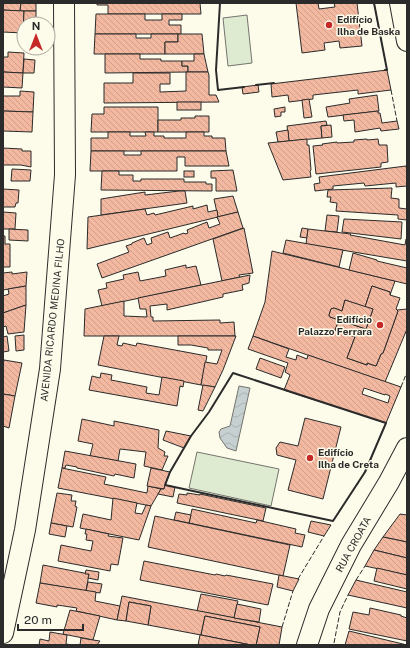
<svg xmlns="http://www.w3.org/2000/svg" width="410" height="648" font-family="'Public Sans',sans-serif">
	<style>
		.grass { fill: #deebd1; stroke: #74746e }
		.water { fill: url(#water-waves); stroke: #74746e }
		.building { fill: url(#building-back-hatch); stroke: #2b2b2b; fill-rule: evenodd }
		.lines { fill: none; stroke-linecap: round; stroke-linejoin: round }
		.street-casing { stroke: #2b2b2b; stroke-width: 22 }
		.street { stroke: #fdfbea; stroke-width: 20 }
		.fence { stroke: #2b2b2b; stroke-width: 1; stroke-dasharray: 5 2; stroke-linecap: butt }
		.wall { stroke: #2b2b2b; stroke-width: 2 }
		.poi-dot { fill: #c62828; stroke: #fdfbea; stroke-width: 1.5 }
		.labels { text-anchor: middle; stroke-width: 3; stroke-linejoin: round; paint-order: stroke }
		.poi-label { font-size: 10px; font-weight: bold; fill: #2b2b2b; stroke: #fdfbea; text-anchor: start }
		.street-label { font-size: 10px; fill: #2b2b2b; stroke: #fdfbea }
	</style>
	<defs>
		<pattern id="water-waves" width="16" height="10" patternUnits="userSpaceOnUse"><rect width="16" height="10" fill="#c7d0d0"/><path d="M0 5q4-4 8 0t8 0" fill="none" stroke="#abb3b3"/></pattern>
		<pattern id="building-back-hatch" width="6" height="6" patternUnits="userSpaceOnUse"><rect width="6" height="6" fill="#f2b8a0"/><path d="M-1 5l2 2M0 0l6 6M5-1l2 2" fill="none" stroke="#d09e8a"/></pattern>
	</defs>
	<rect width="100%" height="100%" fill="#fdfbea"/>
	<!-- grass -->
	<g class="grass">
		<polygon points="247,15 252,63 228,66 223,18"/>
		<polygon points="197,452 279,469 271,506 189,488"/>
	</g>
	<!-- water -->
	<polygon class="water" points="239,386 250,388 236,451 227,448 220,438 219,432 221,429 230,426"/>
	<!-- building -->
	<g class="building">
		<polygon points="3,3 21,3 20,11 3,10"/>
		<polygon points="21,3 36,3 36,11 20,11"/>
		<polygon points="97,3 200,3 201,14 108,14 108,5 97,5"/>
		<polygon points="296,3 318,3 319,9 335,7 334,3 357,3 362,46 340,48 339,41 324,43 325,50 302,53"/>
		<polygon points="3,10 24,11 23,33 3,32"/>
		<polygon points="24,11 36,11 36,24 24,24 24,33 23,33"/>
		<polygon points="96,14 145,14 145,20 162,20 162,14 182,14 182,20 169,20 169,25 181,25 181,34 95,34"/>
		<polygon points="95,34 136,34 136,38 151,38 151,34 178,34 178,42 165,42 165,54 94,54"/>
		<polygon points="178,34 202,34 204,54 165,54 165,42 178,42"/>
		<polygon points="8,52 24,53 23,73 3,72 3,57 8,57"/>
		<polygon points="105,54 140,54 140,59 161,59 161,61 182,61 182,66 188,66 188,72 105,73"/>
		<polygon points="194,54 204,54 208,72 188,72 188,66 182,66 182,61 194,61"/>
		<polygon points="24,59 35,60 34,73 23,73"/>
		<polygon points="387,70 391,90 358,94 358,90 313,95 313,99 289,102 288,95 272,97 271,84"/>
		<polygon points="3,72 23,73 22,88 3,87"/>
		<polygon points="186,72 208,72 209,75 209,95 216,95 219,102 104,103 104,83 133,83 133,73 170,73 170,84 160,84 160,92 186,91"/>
		<polygon points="258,85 259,92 243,94 242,87"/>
		<polygon points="20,91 34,92 33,112 3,111 3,96 20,96"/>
		<polygon points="377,95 379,111 328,117 326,107 350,103 349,99"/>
		<polygon points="309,99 312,117 304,118 302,100"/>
		<rect x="177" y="102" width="24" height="8"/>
		<polygon points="104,107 158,107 158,132 91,132 92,114 104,114"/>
		<polygon points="285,107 285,112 281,112 281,116 275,117 274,109"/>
		<polygon points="3,111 33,112 32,132 3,131"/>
		<polygon points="378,111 378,113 380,113 382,123 397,121 399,129 381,131 380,128 355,132 354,120 344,121 343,115"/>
		<polygon points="195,116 209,116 209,132 158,132 158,120 181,120 181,118 195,118"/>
		<polygon points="326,121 327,125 321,126 322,138 289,141 287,126"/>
		<polygon points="331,125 332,137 322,138 321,126"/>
		<polygon points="288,130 289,141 278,142 276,132"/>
		<polygon points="108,132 130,132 130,136 146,136 145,132 154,132 154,136 164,136 164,138 186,138 186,132 204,132 204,136 212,136 212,138 225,138 226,151 91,151 91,138 108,138"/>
		<polygon points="307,139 307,145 309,145 311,170 310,171 311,177 283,180 268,143"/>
		<polygon points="367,139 367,140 378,139 379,145 387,145 388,162 381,163 381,167 316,174 313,146 323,145 322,144 337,142 337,143 354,142 354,140"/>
		<polygon points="3,148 22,149 22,151 31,151 31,167 21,165 3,165"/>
		<polygon points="91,151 124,151 124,155 141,155 141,151 226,151 229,166 185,166 185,157 177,157 177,171 90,171"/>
		<polygon points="406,166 407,172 407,186 396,187 396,183 365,186 364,183 333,186 333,189 315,191 314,184 320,183 319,177"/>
		<polygon points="12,169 31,170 30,181 11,181"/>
		<polygon points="233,170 237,191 216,191 216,178 211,178 211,171"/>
		<polygon points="102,171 119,171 119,175 133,175 133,181 141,181 141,179 184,179 184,182 206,182 206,184 212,184 212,191 101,190"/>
		<rect x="184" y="171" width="10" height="6"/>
		<polygon points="392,188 391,198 399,199 399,208 407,209 407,220 398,219 398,215 336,211 337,203 330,202 331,197 327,197 328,190"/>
		<polygon points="3,189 19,190 18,203 16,203 15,207 3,207"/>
		<polygon points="179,191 185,191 187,203 101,215 101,199 145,192 145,195"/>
		<polygon points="233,196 238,212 218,217 214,199"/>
		<polygon points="207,205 208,212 217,210 218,217 87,249 88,217 145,209 147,215 154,213 155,215 193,206 193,209"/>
		<polygon points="3,212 16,213 15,229 3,229"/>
		<polygon points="238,212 243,228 102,278 97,264 129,252 126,246 132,244 132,243 144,238 147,245 152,243 151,238 168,232 170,238 184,233 185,234 188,233 187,230 207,222 209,228 220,224 217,217"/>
		<polygon points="327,215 339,216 337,232 325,231"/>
		<polygon points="344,219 402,222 401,239 342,232"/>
		<polygon points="244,228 253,273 239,275 240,277 222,281 213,239"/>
		<polygon points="302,228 308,229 307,238 300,237"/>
		<polygon points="9,229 28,230 28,241 9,240"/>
		<polygon points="308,229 351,234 350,235 405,245 406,239 407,239 407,261 306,244"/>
		<polygon points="3,236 5,236 5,244 10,244 10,267 3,267"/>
		<polygon points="286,240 343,250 339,267 283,253"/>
		<polygon points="272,251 395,281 390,295 390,292 372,286 365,307 345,300 342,311 334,308 331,309 329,315 330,317 339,320 335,330 355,337 347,358 367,365 367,363 376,366 381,354 383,353 398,311 397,310 407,309 407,329 385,382 253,336 265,302"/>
		<polygon points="353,253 377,260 377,261 407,268 407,284 349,270"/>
		<polygon points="186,265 186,268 196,266 201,285 102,306 98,290 107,288 106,283 124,279 123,275 138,272 140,281 166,276 165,270"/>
		<polygon points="12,272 12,274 27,272 26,286 3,290 3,273"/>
		<polygon points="250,275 249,283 242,285 243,290 223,294 223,297 167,310 167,304 150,306 151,317 153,317 153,321 220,320 220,323 234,322 235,336 84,336 85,309 124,301 124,316 147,317 146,309 140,309 138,298"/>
		<polygon points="26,286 26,305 3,313 3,296 9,294 8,289"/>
		<polygon points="372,286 390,292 390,295 400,298 396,309 398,311 383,353 381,354 376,366 367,363 367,365 347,358 355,337 335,330 339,320 366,329 373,309 365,307"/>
		<polygon points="345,300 373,309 366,329 330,317 329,315 331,309 334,308 342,311"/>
		<polygon points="26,305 24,332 8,334 6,326 3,327 3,313"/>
		<polygon points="24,335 24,350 16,351 15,336"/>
		<polygon points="7,336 9,351 3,352 3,337"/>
		<polygon points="104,336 119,336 117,345 122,346 123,343 136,346 137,343 207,356 201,385 98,365"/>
		<polygon points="178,336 236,336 223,370 215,387 201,385 205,362 217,364 222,350 208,350 208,348 191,345 178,345"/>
		<path d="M253 336 289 349 286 357 296 360 297 355 307 359 308 355 401 387 386 423 284 390 290 375 285 372 288 363 248 349ZM364 388 385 395V394L390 396 388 403 362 394Z"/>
		<polygon points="260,358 285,367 281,378 256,369"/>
		<polygon points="4,360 22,363 15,396 3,394 3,365"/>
		<polygon points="101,373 112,375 111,380 147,387 146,393 159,395 162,377 184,381 183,387 180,386 177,406 89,390 92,376 100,378"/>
		<polygon points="203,385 215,387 203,411 198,410"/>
		<polygon points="3,394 15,396 9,428 3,426"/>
		<polygon points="305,418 341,427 323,499 288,490 296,460 277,455 276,448 280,442 298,446"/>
		<polygon points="82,419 114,426 114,421 159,430 158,448 165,452 164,456 168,456 162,470 144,466 146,452 120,449 118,461 90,456 93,444 78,441"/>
		<polygon points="166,431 191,436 184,448 163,440"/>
		<polygon points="65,451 136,464 134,478 115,474 114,476 77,468 77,467 66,465 65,468 62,468"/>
		<polygon points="62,468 106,477 104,484 147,493 148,486 161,489 151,506 58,488"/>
		<polygon points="151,468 170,472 164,489 147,486"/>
		<polygon points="165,485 175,487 173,497 158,494 161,489 164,489"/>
		<polygon points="57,493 72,495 71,501 76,501 75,506 77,507 73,527 51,523"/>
		<polygon points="187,493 200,495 200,494 266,508 263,521 177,503 179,494 187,495"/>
		<polygon points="113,498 137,503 135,513 142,514 146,505 151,506 139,540 80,528 83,514 111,520"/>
		<polygon points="192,509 256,523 257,520 296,529 295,533 305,535 302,547 189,523"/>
		<polygon points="176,512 191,515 189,523 174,520"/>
		<polygon points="400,514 407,515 407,542 383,537"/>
		<polygon points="155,516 290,545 283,576 148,547"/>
		<polygon points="311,521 331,525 324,536 308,532"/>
		<polygon points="51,523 67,526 65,537 49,534"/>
		<polygon points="86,529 109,534 108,536 123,538 118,565 111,564 110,571 58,561 61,545 91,551 93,541 86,540 87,534 85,534"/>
		<polygon points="383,537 407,542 407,558 374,550"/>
		<polygon points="374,550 407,558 407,575 365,566"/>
		<polygon points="144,561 215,575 216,574 225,576 226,575 273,584 268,605 140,580"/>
		<polygon points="43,565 89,574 86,591 40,583"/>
		<polygon points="377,568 407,575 407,589 374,581"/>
		<polygon points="86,570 99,572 98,580 88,578 89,574 85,574"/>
		<polygon points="279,575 299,579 293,591 277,587"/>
		<polygon points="356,580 407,592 407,608 348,595"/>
		<polygon points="88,582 102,584 100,593 86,591"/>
		<polygon points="40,583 96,592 95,601 120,606 117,620 76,611 77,608 57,605 57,607 36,603"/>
		<polygon points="201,594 238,601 234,618 197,611"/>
		<polygon points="122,596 282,627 279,645 256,645 260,627 205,616 201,635 148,625 151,606 129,602 126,621 117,620"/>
		<polygon points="129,602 151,606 148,625 126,621"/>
		<polygon points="237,604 261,609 259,622 234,618"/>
		<polygon points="370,608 401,615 401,616 407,618 407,641 349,629 353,612 369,615"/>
		<polygon points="70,610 100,616 93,640 63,634"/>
		<polygon points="205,616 260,627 256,645 251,645 201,635"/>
		<polygon points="349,631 407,645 345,645"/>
		<polygon points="50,632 67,635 66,644 73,645 39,645 40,639 49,641"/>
		<polygon points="200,635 201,635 251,645 198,645"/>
		<polygon points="81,638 93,640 100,641 97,645 80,645"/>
	</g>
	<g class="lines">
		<defs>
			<g id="street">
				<polyline points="400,3 407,41"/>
				<polyline points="3,633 25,530 50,369 65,175 64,3"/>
				<polyline points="307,645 319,609 351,545 389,482 407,448"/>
			</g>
		</defs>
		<!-- street casing -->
		<use href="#street" class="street-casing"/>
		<!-- street -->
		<use href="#street" class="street"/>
		<!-- fence -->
		<g class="fence">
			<polyline points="374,3 385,60"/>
			<polyline points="391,90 397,121"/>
			<polyline points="401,387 407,372"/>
			<polyline points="357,485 368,466 384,427"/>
			<polyline points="298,579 324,536"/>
			<polyline points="356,580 365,566"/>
			<polyline points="282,627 293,591"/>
			<polyline points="334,643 340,612 348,595"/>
		</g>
		<!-- wall -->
		<g class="wall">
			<polyline points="220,3 216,70 218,90 244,87"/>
			<polyline points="374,3 387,70 385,70"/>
			<polyline points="256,85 274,83"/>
			<polygon points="233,373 386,423 365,472 333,521 165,485 170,472 191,436 209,412"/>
		</g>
	</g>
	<!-- markers -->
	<g class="poi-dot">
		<circle cx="329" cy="25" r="4"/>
		<circle cx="380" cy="325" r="4"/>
		<circle cx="310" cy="458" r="4"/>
	</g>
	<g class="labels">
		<!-- poi labels -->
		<g class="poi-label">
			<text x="337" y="23">Edifício<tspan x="337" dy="12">Ilha de Baska</tspan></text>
			<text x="372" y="323" text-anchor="end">Edifício<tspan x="372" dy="12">Palazzo Ferrara</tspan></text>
			<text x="318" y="456">Edifício<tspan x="318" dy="12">Ilha de Creta</tspan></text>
		</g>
		<!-- street labels -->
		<g class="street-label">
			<text transform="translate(52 320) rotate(-84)" y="4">AVENIDA RICARDO MEDINA FILHO</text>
			<text transform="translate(353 544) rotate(-61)" y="4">RUA CROATA</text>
		</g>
	</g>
	<!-- border -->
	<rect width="410" height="648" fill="none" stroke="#2b2b2b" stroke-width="8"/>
	<!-- north arrow -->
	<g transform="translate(36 36)"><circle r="19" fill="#fdfbea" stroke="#a9a89e"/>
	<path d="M0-3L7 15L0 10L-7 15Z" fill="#c62828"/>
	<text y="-6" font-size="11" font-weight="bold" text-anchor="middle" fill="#2b2b2b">N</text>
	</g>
	<!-- scale -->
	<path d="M18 624v6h65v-6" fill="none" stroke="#2b2b2b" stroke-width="2"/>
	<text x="24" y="624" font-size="12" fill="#2b2b2b" stroke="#fdfbea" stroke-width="3" paint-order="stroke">20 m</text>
</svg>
